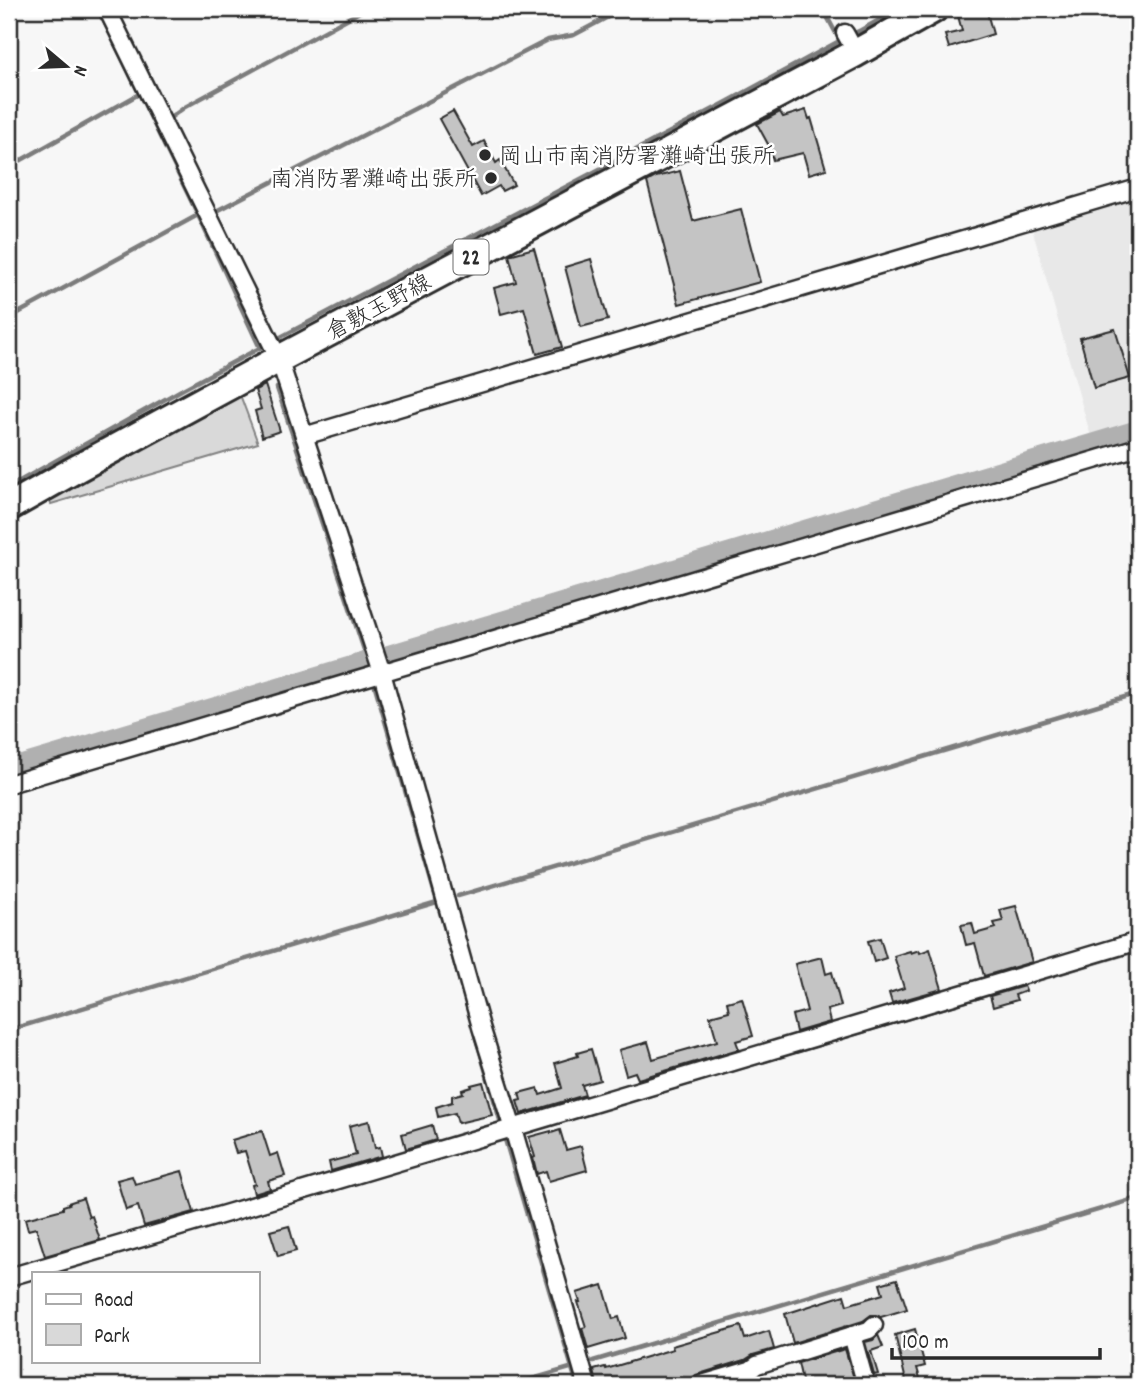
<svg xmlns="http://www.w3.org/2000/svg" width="1147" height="1394" font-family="Dekko,'Klee One',sans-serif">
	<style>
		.built { fill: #e8e8e8 }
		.green { fill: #d9d9d9; stroke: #828282; stroke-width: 2 }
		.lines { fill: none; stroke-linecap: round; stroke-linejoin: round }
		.stream { stroke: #7b7b7b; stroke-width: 4.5 }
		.river { stroke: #b0b0b0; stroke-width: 24 }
		.building { fill: #c4c4c4; stroke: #2b2b2b; stroke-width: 2 }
		.street-casing { stroke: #2b2b2b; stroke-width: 21 }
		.primary-casing { stroke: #2b2b2b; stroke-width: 32 }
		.street { stroke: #fff; stroke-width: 16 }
		.primary { stroke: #fff; stroke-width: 26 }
		.poi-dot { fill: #2b2b2b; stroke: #fff; stroke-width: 2.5 }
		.labels { text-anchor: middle; stroke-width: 5; stroke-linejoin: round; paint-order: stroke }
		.shield { fill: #fff; stroke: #6b6b6b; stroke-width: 2 }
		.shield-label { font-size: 21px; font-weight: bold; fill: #2b2b2b }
		.poi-label { font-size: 23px; fill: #2b2b2b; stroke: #fff; text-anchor: start }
		.street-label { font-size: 23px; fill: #2b2b2b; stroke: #fff }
	</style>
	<rect width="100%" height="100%" fill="#f7f7f7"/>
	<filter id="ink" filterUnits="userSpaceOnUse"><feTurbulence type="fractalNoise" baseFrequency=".0143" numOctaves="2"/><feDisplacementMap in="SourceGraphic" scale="14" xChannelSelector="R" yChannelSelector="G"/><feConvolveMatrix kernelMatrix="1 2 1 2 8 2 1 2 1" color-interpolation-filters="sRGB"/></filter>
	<g filter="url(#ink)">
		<!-- built -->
		<polygon class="built" points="1130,196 1138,224 1138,423 1091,437 1031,225"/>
		<!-- green -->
		<polygon class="green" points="239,392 258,443 51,504 49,500 195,415"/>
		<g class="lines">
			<!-- stream -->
			<g class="stream">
				<polyline points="98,9 198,215 260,348"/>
				<polyline points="823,9 839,39"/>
				<polyline points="850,35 861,30 899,9"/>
				<polyline points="170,118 185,107 365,9"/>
				<polyline points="9,167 139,94"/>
				<polyline points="218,210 548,40 574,35 623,9"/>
				<polyline points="9,318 198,215"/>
				<polyline points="275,340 727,102 843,39"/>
				<polyline points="277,388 368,662 469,1013"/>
				<polyline points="9,487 183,389 267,344"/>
				<polyline points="458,896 1138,693"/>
				<polyline points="9,1030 437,902"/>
				<polyline points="474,1031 502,1127"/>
				<polyline points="525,1132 1138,950"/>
				<polyline points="504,1136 577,1385"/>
				<polyline points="593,1361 1138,1198"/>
				<polyline points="512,1385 570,1368"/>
			</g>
			<!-- river -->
			<polyline class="river" points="9,771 1138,432"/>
		</g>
		<!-- building -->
		<g class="building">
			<polygon points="971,9 986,9 993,34 949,48 945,35 962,31 957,12"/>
			<polygon points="806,110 809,119 811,118 826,169 809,174 803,153 773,160 769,146 757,124 780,112 783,117"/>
			<polygon points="453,111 473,147 484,141 496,163 500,160 514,185 502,191 499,186 481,196 439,119"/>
			<polygon points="680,171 693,221 741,209 760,282 679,304 647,182 656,177"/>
			<polygon points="534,248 562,347 537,354 524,308 501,314 494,288 516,282 509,255"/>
			<polygon points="591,259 608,320 581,327 565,267"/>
			<polygon points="1115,329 1130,378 1094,388 1080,338"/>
			<polygon points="265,385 280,431 262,437 255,411 261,409 255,390"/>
			<polygon points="1016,906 1032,962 984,976 975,943 966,945 961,925 972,923 975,934 996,928 994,923 1003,921 1000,910"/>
			<polygon points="880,938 886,958 874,962 868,941"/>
			<polygon points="930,949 942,989 892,1003 889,993 904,988 894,956 910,951 911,953 919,950 920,953"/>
			<polygon points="822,957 826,974 832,972 841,1006 827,1010 830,1022 796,1032 792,1015 807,1011 795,964"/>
			<polygon points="1024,986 1026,991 1015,995 1017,1000 993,1007 990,996"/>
			<polygon points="742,998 753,1036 736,1041 739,1049 638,1079 635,1072 626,1075 619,1050 648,1042 653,1059 717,1041 710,1016 729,1011 727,1002"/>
			<polygon points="591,1049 600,1080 582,1085 585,1095 521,1114 517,1101 521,1100 519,1093 538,1088 540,1095 562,1088 555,1063 578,1056 577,1053"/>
			<polygon points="483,1082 492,1115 458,1123 455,1113 438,1117 436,1107 452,1102 452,1096 463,1093 462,1090 472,1087 471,1085"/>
			<polygon points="369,1121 375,1148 380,1147 382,1156 331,1171 329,1162 356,1155 349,1126"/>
			<polygon points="432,1125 436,1140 406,1149 402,1134"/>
			<polygon points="560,1130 566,1150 581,1146 587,1170 549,1181 546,1171 537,1174 533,1158 535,1157 529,1137 551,1131 551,1133"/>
			<polygon points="262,1131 270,1156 278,1153 285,1176 268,1181 270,1189 254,1194 252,1185 255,1184 245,1151 236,1153 232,1140"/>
			<polygon points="182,1171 194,1212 144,1226 138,1206 126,1210 117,1180 132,1176 135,1184"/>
			<polygon points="83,1198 89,1217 92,1216 100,1240 45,1256 36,1228 28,1230 25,1219 63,1209 63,1206 69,1204 68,1203"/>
			<polygon points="289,1226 296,1251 278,1256 270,1231"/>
			<polygon points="897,1279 907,1309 881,1317 876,1315 871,1315 863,1321 793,1343 785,1314 844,1295 847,1305 883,1294 880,1284"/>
			<polygon points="603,1285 613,1319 619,1317 625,1338 588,1349 582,1328 586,1327 578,1302 580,1302 577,1293"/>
			<polygon points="741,1326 745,1339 769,1331 774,1349 753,1355 745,1360 696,1375 691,1379 673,1383 673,1385 597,1385 594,1370 605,1367 606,1369 673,1349 672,1346"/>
			<polygon points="915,1329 925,1366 917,1368 922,1385 907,1385 895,1335"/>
			<polygon points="878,1335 883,1347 871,1351 878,1374 874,1375 865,1342 873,1340"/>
			<polygon points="845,1349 856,1385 803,1385 798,1363"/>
		</g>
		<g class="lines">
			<defs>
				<g id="street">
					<polyline points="107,9 279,359 382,673 481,1027 514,1132 587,1385"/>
					<polyline points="845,33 856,53"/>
					<polyline points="304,436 1138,188"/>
					<polyline points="9,784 1138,447"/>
					<polyline points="9,1277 238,1210 1138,941"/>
					<polyline points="852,1335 864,1378 867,1385"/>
					<polyline points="699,1385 750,1370 757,1365 869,1330 874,1325"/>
				</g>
				<polyline id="primary" points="9,507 78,468 279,359 856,53 934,9"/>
			</defs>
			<!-- street casing -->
			<use href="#street" class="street-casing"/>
			<!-- primary casing -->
			<use href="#primary" class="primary-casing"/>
			<!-- street -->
			<use href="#street" class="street"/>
			<!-- primary -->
			<use href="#primary" class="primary"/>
		</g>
	</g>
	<!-- markers -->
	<g class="poi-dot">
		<circle cx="485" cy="155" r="7"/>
		<circle cx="491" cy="178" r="7"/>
	</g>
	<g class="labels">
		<!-- shield labels -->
		<rect class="shield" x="453.5" y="239.5" width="35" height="35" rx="5"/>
		<g class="shield-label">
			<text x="471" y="264">22</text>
		</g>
		<!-- poi labels -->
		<g class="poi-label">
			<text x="499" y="163">岡山市南消防署灘崎出張所</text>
			<text x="477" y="186" text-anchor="end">南消防署灘崎出張所</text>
		</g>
		<!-- street labels -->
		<g class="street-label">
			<text transform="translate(378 306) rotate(-28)" y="8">倉敷玉野線</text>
		</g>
	</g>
	<!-- margin -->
	<rect width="1147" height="1394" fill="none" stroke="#fff" stroke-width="35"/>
	<rect x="18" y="18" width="1112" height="1359" fill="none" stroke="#2b2b2b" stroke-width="2.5" filter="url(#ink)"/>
	<!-- legend -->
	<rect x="32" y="1272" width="228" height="91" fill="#ffffff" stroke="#aaaaaa" stroke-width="2"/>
	<rect x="46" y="1294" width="35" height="10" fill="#ffffff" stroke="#aaaaaa" stroke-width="2"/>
	<text x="94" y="1306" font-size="21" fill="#2b2b2b">Road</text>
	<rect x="46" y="1324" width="35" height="21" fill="#d9d9d9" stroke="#aaaaaa" stroke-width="2"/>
	<text x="94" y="1342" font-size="21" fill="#2b2b2b">Park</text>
	<!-- north arrow -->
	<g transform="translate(66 66) rotate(109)" stroke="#ffffff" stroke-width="5" paint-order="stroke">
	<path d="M0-5L12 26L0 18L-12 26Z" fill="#2b2b2b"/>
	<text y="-10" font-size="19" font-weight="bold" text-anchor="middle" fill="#2b2b2b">N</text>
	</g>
	<!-- scale -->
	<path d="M892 1348v10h208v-10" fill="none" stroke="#2b2b2b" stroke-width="3.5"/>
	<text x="902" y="1348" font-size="21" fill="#2b2b2b" stroke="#ffffff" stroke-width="5" paint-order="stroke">100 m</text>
</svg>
